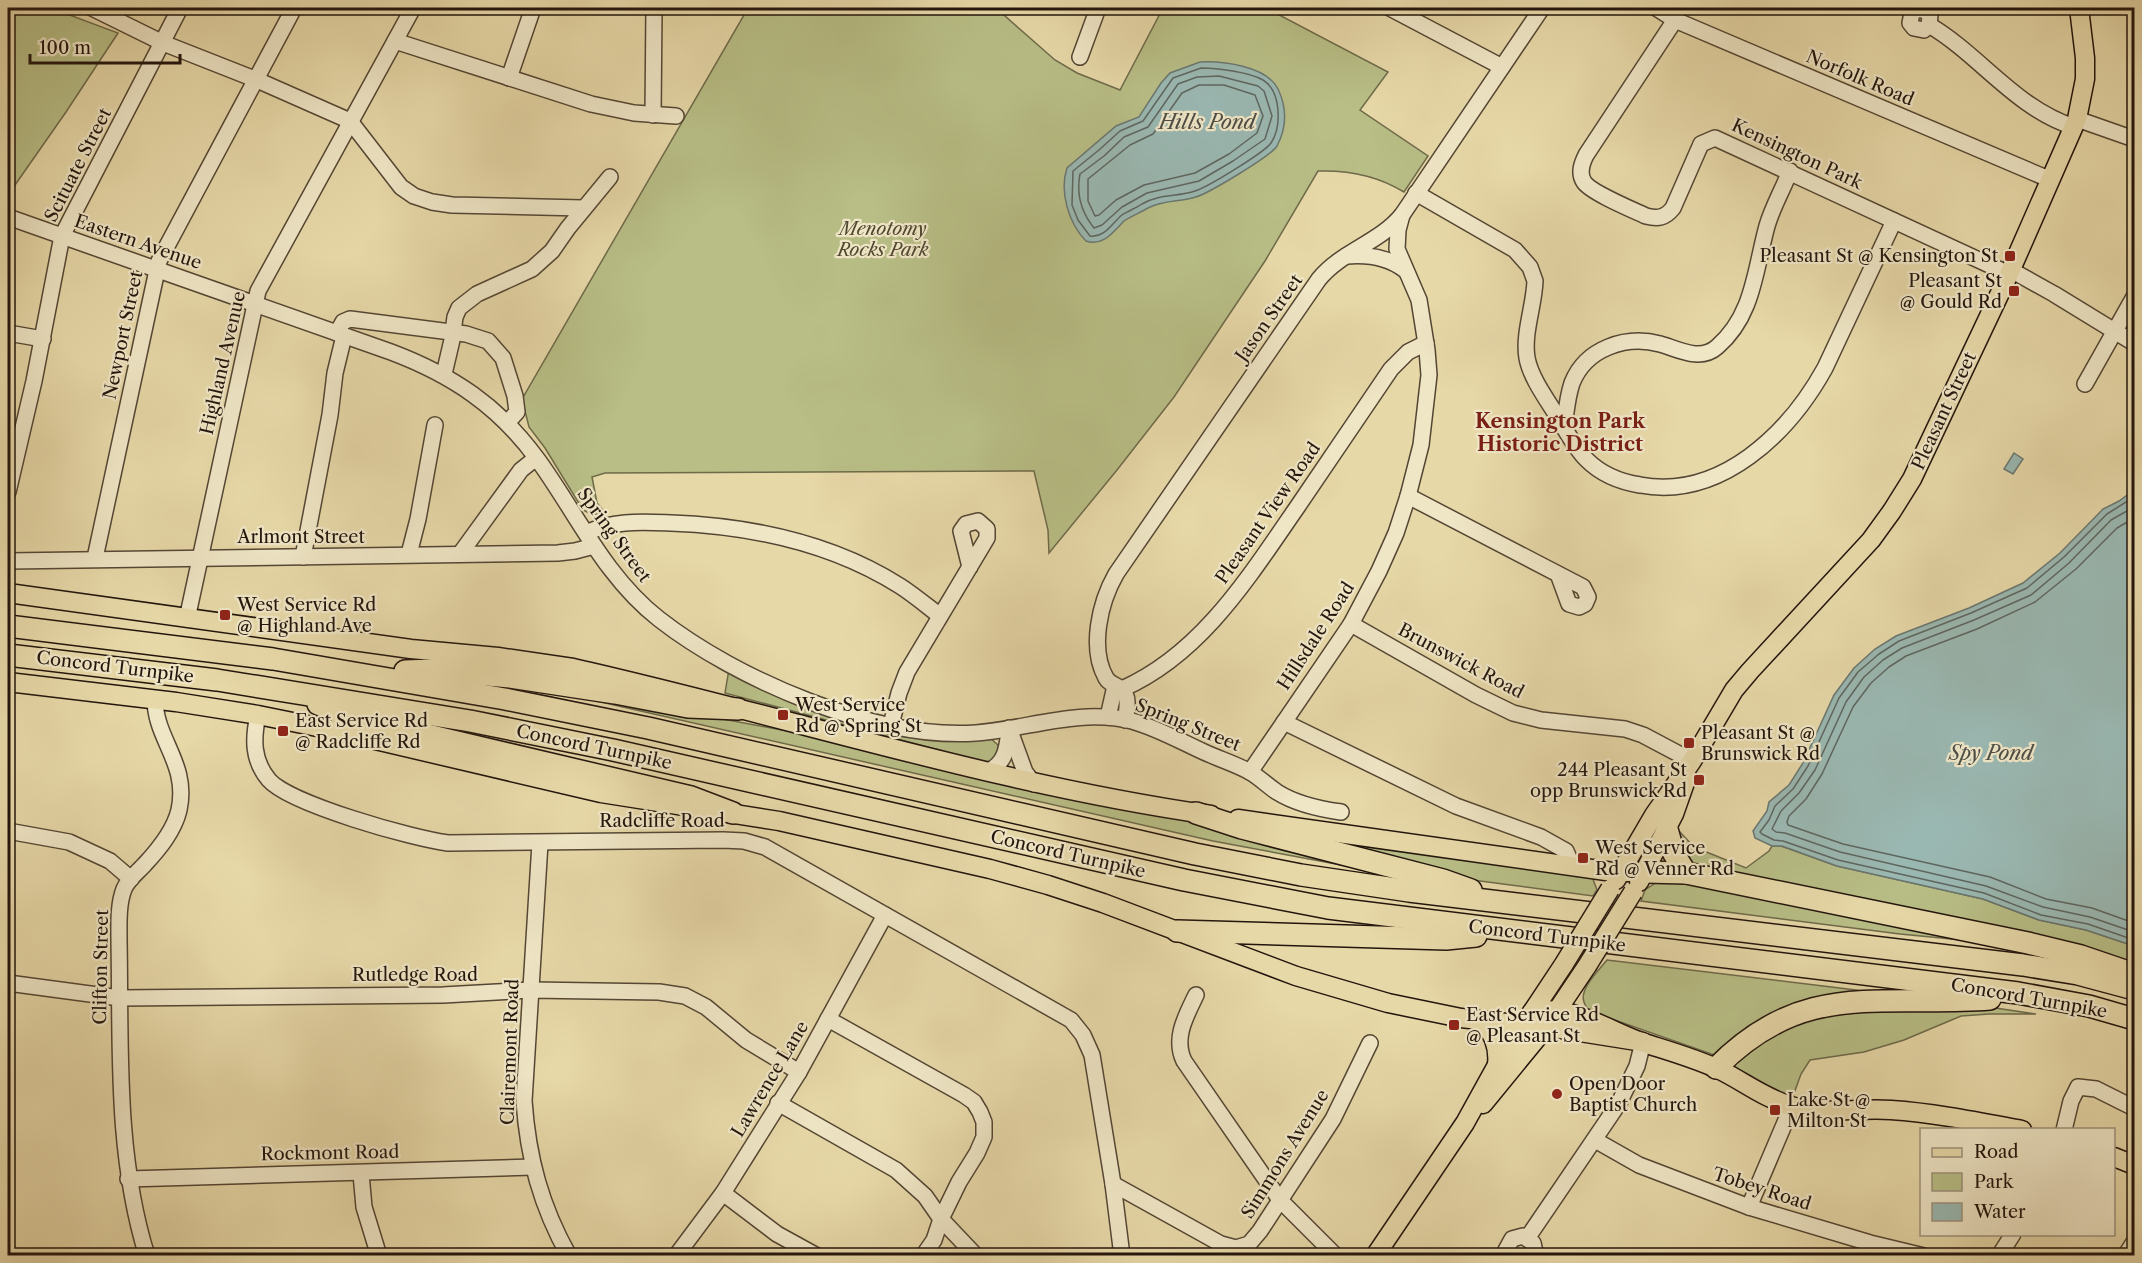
<svg xmlns="http://www.w3.org/2000/svg" width="2142" height="1263" font-family="'Libre Caslon Text',serif">
	<style>
		.green { fill: #b8be86; stroke: #6e6a4a; stroke-width: 1.5 }
		.water { fill: #9ab8b2; stroke: #6a7770; stroke-width: 1.5 }
		.lines { fill: none; stroke-linecap: round; stroke-linejoin: round }
		.shore { stroke: #5e6660; stroke-width: 1.5 }
		.minor-casing { stroke: #544634; stroke-width: 18 }
		.major-casing { stroke: #23150d; stroke-width: 21 }
		.highway-casing { stroke: #23150d; stroke-width: 24 }
		.minor { stroke: #efe6c6; stroke-width: 15 }
		.major { stroke: #e7d8a8; stroke-width: 18 }
		.highway { stroke: #e7d8a8; stroke-width: 21 }
		.major-bridge-casing { stroke: #23150d; stroke-width: 21; stroke-linecap: butt }
		.major-bridge { stroke: #e7d8a8; stroke-width: 18 }
		.poi-dot { fill: #8f2418; stroke: #efe6c6; stroke-width: 2 }
		.labels { text-anchor: middle; stroke-width: 4.5; stroke-linejoin: round; paint-order: stroke }
		.street-label { font-size: 18px; fill: #23150d; stroke: #efe6c6 }
		.park-label { font-size: 18px; font-style: italic; fill: #504831; stroke: #efe6c6 }
		.poi-label { font-size: 18px; fill: #23150d; stroke: #efe6c6; text-anchor: start }
		.water-label { font-size: 20px; font-style: italic; fill: #4d4e47; stroke: #efe6c6 }
		.neighbourhood-label { font-size: 20px; font-weight: bold; fill: #7a1f14; stroke: #efe6c6 }
	</style>
	<rect width="100%" height="100%" fill="#e7d8a8"/>
	<filter id="stains"><feTurbulence type="fractalNoise" baseFrequency=".00333" numOctaves="4"/><feColorMatrix values="0 0 0 0 .2 0 0 0 0 .09 0 0 0 0 .02 0 0 0 .5 -.17"/></filter>
	<radialGradient id="worn" r=".72"><stop offset=".6" stop-color="#630" stop-opacity="0"/><stop offset="1" stop-color="#630" stop-opacity=".3"/></radialGradient>
	<!-- green -->
	<g class="green">
		<polygon points="8,8 51,8 118,33 66,112 8,195"/>
		<path d="M748 8H996L1055 60 1077 73 1120 90 1163 8H1266L1388 72 1360 110 1428 156 1404 192C1378 176 1348 170 1318 171L1265 261 1174 397 1117 470 1049 553 1048 530 1034 471 605 473 592 477 597 503 606 514H591L583 510 545 448 529 427 522 399Z"/>
		<path d="M729 669 791 698 990 738 998 745C999 755 998 760 987 763L725 693Z"/>
		<polygon points="570,695 723,719 808,735 1233,831 1352,867 1213,841"/>
		<polygon points="1679,831 1694,847 1746,868 1769,851 1772,846 1781,846 1837,866 1983,899 2039,920 2086,930 2134,946 2134,967 1685,863 1678,837"/>
		<polygon points="1308,835 1591,874 1597,890 1593,896 1465,879"/>
		<polygon points="1666,876 1982,942 1900,934 1641,901 1645,890"/>
		<path d="M1607 960 1856 990 1878 994 1717 1056 1589 1011C1587 1008 1585 1006 1584 1002 1579 989 1599 970 1607 960Z"/>
		<polygon points="1982,1006 2036,1014 1989,1014 1961,1016 1904,1040 1864,1052 1810,1060 1801,1074 1792,1099 1760,1083 1729,1063 1735,1056 1821,1011"/>
	</g>
	<!-- water -->
	<g class="water">
		<path d="M1200 62C1223 61 1267 66 1278 89 1287 108 1287 127 1277 146 1271 156 1209 193 1196 197 1180 202 1163 200 1148 208 1143 211 1126 219 1124 221 1113 232 1103 247 1086 241 1069 224 1059 192 1067 168L1116 126 1139 117 1161 83 1170 73Z"/>
		<polygon points="2014,453 2023,459 2013,474 2004,469"/>
		<polygon points="2134,490 2134,946 2086,930 2039,920 1983,899 1837,866 1782,846 1772,846 1755,838 1753,831 1767,811 1769,802 1789,785 1803,763 1834,695 1854,668 1875,649 1896,636 1969,608 2023,583 2060,553 2103,509 2119,501"/>
	</g>
	<g class="lines">
		<!-- shore -->
		<g class="shore">
			<path d="M1201 68C1217 68 1249 72 1263 80 1281 91 1282 126 1271 143 1265 152 1208 187 1195 191 1178 197 1158 194 1142 204 1136 208 1128 211 1122 215 1112 223 1105 238 1090 236L1078 220 1072 205 1073 171 1099 150 1120 131 1143 121 1173 78Z"/>
			<path d="M1219 76 1258 86 1264 91 1272 116 1265 139 1233 161 1199 181 1147 193 1122 207 1102 225 1094 228C1081 212 1076 195 1080 174L1104 156 1124 137 1148 127 1178 84 1197 77Z"/>
			<polygon points="1199,85 1224,85 1255,95 1263,116 1257,133 1229,154 1195,173 1144,185 1116,200 1099,215 1095,216 1088,201 1088,179 1130,145 1153,134 1182,93"/>
			<polyline points="2134,497 2107,514 2064,557 2027,588 1971,613 1899,641 1879,654 1858,672 1839,698 1808,766 1793,789 1775,806 1769,820 1760,832 1762,834 1774,840 1783,841 1838,860 1984,893 2041,915 2088,924 2134,940"/>
			<polyline points="2134,507 2111,520 2069,563 2031,595 1974,620 1902,648 1883,660 1864,677 1846,702 1815,770 1799,793 1781,811 1772,829 1776,832 1785,833 1840,852 1986,886 2043,907 2090,917 2134,932"/>
			<polyline points="2134,518 2117,528 2076,569 2035,602 1977,629 1906,656 1889,667 1871,683 1853,707 1822,774 1806,799 1789,816 1787,822 1788,825 1843,844 1990,877 2046,899 2092,908 2134,923"/>
		</g>
		<defs>
			<g id="minor">
				<polyline points="92,8 163,43 257,80 350,121 401,187 414,196 432,202 452,205 583,208"/>
				<polyline points="1390,8 1502,67"/>
				<polyline points="1656,8 1675,20 2051,180"/>
				<path d="M1675 20 1586 155C1582 163 1578 173 1584 182 1590 192 1633 210 1646 216 1658 219 1665 218 1673 208L1701 144 1715 138 2009 274"/>
				<path d="M1929 25 1924 30 1914 28 1910 23 1912 13C1918 8 1925 9 1930 15L1929 25C1980 55 2015 108 2074 127"/>
				<polyline points="395,41 591,104 634,113 676,116"/>
				<polyline points="1080,57 1098,8"/>
				<polyline points="509,78 533,8"/>
				<polyline points="653,115 654,8"/>
				<polyline points="2077,119 2134,139"/>
				<path d="M1416 193 1515 250 1530 267 1535 281C1534 307 1523 333 1527 358 1531 379 1548 401 1559 419 1567 433 1576 449 1587 460 1602 475 1621 482 1640 485 1721 500 1789 433 1825 368L1894 221"/>
				<path d="M8 217 391 352C452 375 499 406 538 460 577 514 605 577 659 619 737 680 877 740 976 733 1028 729 1079 708 1132 721 1157 728 1180 741 1204 752 1219 759 1236 764 1250 772 1260 778 1268 786 1277 792 1296 804 1319 809 1341 812"/>
				<path d="M1346 256C1367 254 1388 257 1405 270"/>
				<polyline points="2011,270 2054,294 2134,343"/>
				<polyline points="8,333 43,339"/>
				<polyline points="337,333 343,322 350,319 466,334 488,341 503,358 515,396 517,412 507,423"/>
				<polyline points="444,374 452,340 455,317 459,308 477,294 532,269 552,251 568,228 610,177"/>
				<polyline points="2085,384 2134,297"/>
				<path d="M1564 428C1566 413 1567 398 1572 383 1586 348 1626 335 1660 344 1678 349 1700 362 1717 347 1754 315 1755 269 1767 226 1772 208 1783 189 1790 171"/>
				<polyline points="8,492 34,381 62,236 180,8"/>
				<polyline points="1408,496 1583,587 1588,597 1585,604 1579,607 1569,604 1558,574"/>
				<path d="M586 533C613 520 642 522 671 523 751 526 832 543 900 586 914 595 927 606 940 616"/>
				<polyline points="409,554 418,519 435,425"/>
				<polyline points="460,554 521,470 536,458"/>
				<polyline points="303,557 330,415 335,373 344,336"/>
				<polyline points="95,558 159,261 294,8"/>
				<polyline points="8,561 558,553 575,551 594,546"/>
				<polyline points="187,619 258,291 413,8"/>
				<polyline points="1351,624 1476,695 1513,713 1541,720 1625,729 1643,735 1692,761"/>
				<path d="M1122 689C1202 654 1250 575 1298 506 1329 460 1360 415 1391 369L1408 352 1426 343"/>
				<path d="M258 715C253 738 252 760 269 780 290 804 414 839 448 843L723 840 744 841 765 847 1071 1020 1083 1035 1092 1055 1113 1184 1122 1256"/>
				<polyline points="1108,717 1115,686"/>
				<path d="M1125 720C1127 711 1130 695 1121 689 1116 684 1110 685 1106 678 1089 648 1100 602 1116 574L1319 279C1342 251 1379 243 1402 215L1542 8"/>
				<polyline points="1284,722 1456,806 1541,837 1566,851 1569,858 1570,866"/>
				<polyline points="891,725 899,693 907,672 987,538 987,529 978,521 966,524 961,531 970,567"/>
				<polyline points="1009,728 1025,772 1034,784"/>
				<path d="M986 772C1005 765 1007 749 1009 731"/>
				<polyline points="1250,772 1351,624 1379,571 1396,533 1408,496 1421,445 1429,375 1427,350 1419,300 1397,249 1398,230 1402,215"/>
				<polyline points="8,831 69,842 110,861 131,879"/>
				<path d="M540 843 524 1101C528 1158 541 1206 569 1256"/>
				<polyline points="8,983 120,998 443,995 531,990 659,992 685,996 706,1007 746,1040 799,1072"/>
				<path d="M1196 995C1186 1016 1173 1038 1184 1061L1280 1200 1336 1256"/>
				<polyline points="828,1019 964,1095 974,1102 980,1112 984,1122 984,1137 977,1153 959,1182 941,1219 934,1240 923,1256"/>
				<polyline points="778,1103 896,1170 925,1196 941,1219 976,1256"/>
				<polyline points="2064,1130 2071,1101 2078,1087 2096,1089 2134,1108"/>
				<polyline points="1595,1140 1639,1165 1749,1207 1870,1243 1924,1256"/>
				<polyline points="361,1174 364,1207 379,1256"/>
				<polyline points="128,1179 533,1167"/>
				<polyline points="1113,1184 1221,1244 1236,1248 1249,1244 1260,1231 1333,1119 1370,1043"/>
				<polyline points="723,1193 777,1234 817,1256"/>
				<polyline points="1749,1207 1792,1106"/>
				<polyline points="1528,1237 1619,1103 1637,1066 1643,1042"/>
				<path d="M147 1256C115 1153 121 1046 119 940 119 924 118 904 124 889 128 879 138 872 145 864 159 849 174 831 179 810 189 763 155 740 155 699"/>
				<polyline points="676,1256 723,1193 799,1072 885,915"/>
				<polyline points="1509,1256 1506,1250 1512,1239 1523,1236 1533,1243 1535,1252 1534,1256"/>
				<polyline points="1999,1256 2013,1234"/>
				<polyline points="2125,1256 2134,1242"/>
			</g>
			<g id="major">
				<path d="M8 593 411 649 498 657 573 668C786 716 994 784 1211 815"/>
				<polyline points="8,682 176,702 258,715 337,731 601,793 779,821 990,869 1048,885 1103,903 1296,976 1388,1003 1461,1018 1561,1029 1643,1042"/>
				<polyline points="1238,819 1613,872 1645,872"/>
				<polyline points="1616,880 1654,815 1692,761 1734,690 1750,671 1871,540 1892,511 1912,479 2009,274 2077,119 2085,79 2085,58 2079,8"/>
				<polyline points="1639,882 1674,814 1687,777"/>
				<path d="M1532 1012C1570 1003 1609 1031 1644 1043 1669 1051 1694 1058 1718 1069 1743 1081 1764 1098 1791 1106 1824 1116 1857 1107 1891 1110 1935 1113 1979 1122 2022 1130"/>
				<path d="M1478 1020C1493 1029 1499 1048 1497 1065"/>
				<polyline points="1483,1104 1546,1027 1587,966"/>
				<polyline points="2114,1157 2134,1165"/>
				<polyline points="1375,1256 1465,1123 1497,1065 1564,964"/>
			</g>
			<g id="highway">
				<polyline points="8,626 273,659 505,699 648,728 1195,854 1301,875 1409,891 2023,965 2078,974 2134,989"/>
				<polyline points="8,655 217,680 470,721 613,750 1184,880 1328,908 2018,993 2089,1006 2134,1019"/>
				<polyline points="405,671 434,670 510,677 615,693 688,707 738,709"/>
				<polyline points="318,704 351,717 691,797 733,813"/>
				<polyline points="1196,813 1242,828 1443,880 1471,890"/>
				<polyline points="1667,829 1674,854 1686,873"/>
				<polyline points="1645,872 1686,873 2028,943 2081,956 2134,974"/>
				<polyline points="1177,931 1446,939 1476,936"/>
				<path d="M1716 1068C1803 979 1879 1007 1990 999"/>
			</g>
		</defs>
		<!-- minor casing -->
		<use href="#minor" class="minor-casing"/>
		<!-- major casing -->
		<use href="#major" class="major-casing"/>
		<!-- highway casing -->
		<use href="#highway" class="highway-casing"/>
		<!-- minor -->
		<use href="#minor" class="minor"/>
		<!-- major -->
		<use href="#major" class="major"/>
		<!-- highway -->
		<use href="#highway" class="highway"/>
		<defs>
			<g id="major-bridge">
				<polyline points="1564,964 1610,889"/>
				<polyline points="1587,966 1633,892"/>
			</g>
		</defs>
		<!-- major-bridge casing -->
		<use href="#major-bridge" class="major-bridge-casing"/>
		<!-- major-bridge -->
		<use href="#major-bridge" class="major-bridge"/>
	</g>
	<!-- markers -->
	<g class="poi-dot">
		<rect x="2004" y="250" width="12" height="12" rx="3"/>
		<rect x="2008" y="285" width="12" height="12" rx="3"/>
		<rect x="219" y="609" width="12" height="12" rx="3"/>
		<rect x="777" y="709" width="12" height="12" rx="3"/>
		<rect x="277" y="725" width="12" height="12" rx="3"/>
		<rect x="1683" y="737" width="12" height="12" rx="3"/>
		<rect x="1693" y="774" width="12" height="12" rx="3"/>
		<rect x="1577" y="852" width="12" height="12" rx="3"/>
		<rect x="1448" y="1019" width="12" height="12" rx="3"/>
		<circle cx="1557" cy="1094" r="6"/>
		<rect x="1769" y="1104" width="12" height="12" rx="3"/>
	</g>
	<g class="labels">
		<!-- street labels -->
		<g class="street-label">
			<text transform="translate(1860 78) rotate(23)" y="6">Norfolk Road</text>
			<text transform="translate(1797 154) rotate(25)" y="6">Kensington Park</text>
			<text transform="translate(78 165) rotate(-63)" y="6">Scituate Street</text>
			<text transform="translate(138 242) rotate(19)" y="6">Eastern Avenue</text>
			<text transform="translate(1269 318) rotate(-55)" y="6">Jason Street</text>
			<text transform="translate(123 335) rotate(-78)" y="6">Newport Street</text>
			<text transform="translate(223 363) rotate(-77)" y="6">Highland Avenue</text>
			<text transform="translate(1944 411) rotate(-65)" y="6">Pleasant Street</text>
			<text transform="translate(1268 513) rotate(-55)" y="6">Pleasant View Road</text>
			<text transform="translate(614 535) rotate(54)" y="6">Spring Street</text>
			<text x="301" y="543">Arlmont Street</text>
			<text transform="translate(1316 636) rotate(-57)" y="6">Hillsdale Road</text>
			<text transform="translate(1461 661) rotate(28)" y="6">Brunswick Road</text>
			<text transform="translate(115 667) rotate(7)" y="6">Concord Turnpike</text>
			<text transform="translate(1188 725) rotate(22)" y="6">Spring Street</text>
			<text transform="translate(594 747) rotate(12)" y="6">Concord Turnpike</text>
			<text x="662" y="827">Radcliffe Road</text>
			<text transform="translate(1068 854) rotate(13)" y="6">Concord Turnpike</text>
			<text transform="translate(1547 936) rotate(7)" y="6">Concord Turnpike</text>
			<text transform="translate(101 967) rotate(-89)" y="6">Clifton Street</text>
			<text x="415" y="981">Rutledge Road</text>
			<text transform="translate(2029 998) rotate(10)" y="6">Concord Turnpike</text>
			<text transform="translate(510 1052) rotate(-88)" y="6">Clairemont Road</text>
			<text transform="translate(770 1079) rotate(-59)" y="6">Lawrence Lane</text>
			<text transform="translate(330 1153) rotate(-1)" y="6">Rockmont Road</text>
			<text transform="translate(1285 1154) rotate(-58)" y="6">Simmons Avenue</text>
			<text transform="translate(1762 1189) rotate(18)" y="6">Tobey Road</text>
		</g>
		<!-- park labels -->
		<g class="park-label">
			<text x="883" y="235">Menotomy<tspan x="883" dy="21">Rocks Park</tspan></text>
		</g>
		<!-- poi labels -->
		<g class="poi-label">
			<text x="1998" y="262" text-anchor="end">Pleasant St @ Kensington St</text>
			<text x="2002" y="287" text-anchor="end">Pleasant St<tspan x="2002" dy="21">@ Gould Rd</tspan></text>
			<text x="237" y="611">West Service Rd<tspan x="237" dy="21">@ Highland Ave</tspan></text>
			<text x="795" y="711">West Service<tspan x="795" dy="21">Rd @ Spring St</tspan></text>
			<text x="295" y="727">East Service Rd<tspan x="295" dy="21">@ Radcliffe Rd</tspan></text>
			<text x="1701" y="739">Pleasant St @<tspan x="1701" dy="21">Brunswick Rd</tspan></text>
			<text x="1687" y="776" text-anchor="end">244 Pleasant St<tspan x="1687" dy="21">opp Brunswick Rd</tspan></text>
			<text x="1595" y="854">West Service<tspan x="1595" dy="21">Rd @ Venner Rd</tspan></text>
			<text x="1466" y="1021">East Service Rd<tspan x="1466" dy="21">@ Pleasant St</tspan></text>
			<text x="1569" y="1090">Open Door<tspan x="1569" dy="21">Baptist Church</tspan></text>
			<text x="1787" y="1106">Lake St @<tspan x="1787" dy="21">Milton St</tspan></text>
		</g>
		<!-- water labels -->
		<g class="water-label">
			<text x="1207" y="129">Hills Pond</text>
			<text x="1991" y="760">Spy Pond</text>
		</g>
		<!-- neighbourhood labels -->
		<g class="neighbourhood-label">
			<text x="1560" y="428">Kensington Park<tspan x="1560" dy="23">Historic District</tspan></text>
		</g>
	</g>
	<!-- margin -->
	<rect width="2142" height="1263" fill="none" stroke="#e7d8a8" stroke-width="30"/>
	<rect x="9" y="9" width="2124" height="1245" fill="none" stroke="#23150d" stroke-width="3"/>
	<rect x="15" y="15" width="2112" height="1233" fill="none" stroke="#23150d" stroke-width="1.5"/>
	<!-- legend -->
	<rect x="1920" y="1128" width="195" height="108" fill="#efe6c6" stroke="#9d927c" stroke-width="1.5"/>
	<rect x="1932" y="1148" width="30" height="9" fill="#e7d8a8" stroke="#9d927c" stroke-width="1.5"/>
	<text x="1974" y="1158" font-size="18" fill="#23150d">Road</text>
	<rect x="1932" y="1173" width="30" height="18" fill="#b8be86" stroke="#9d927c" stroke-width="1.5"/>
	<text x="1974" y="1188" font-size="18" fill="#23150d">Park</text>
	<rect x="1932" y="1203" width="30" height="18" fill="#9ab8b2" stroke="#9d927c" stroke-width="1.5"/>
	<text x="1974" y="1218" font-size="18" fill="#23150d">Water</text>
	<!-- scale -->
	<path d="M30 54v9h150v-9" fill="none" stroke="#23150d" stroke-width="3"/>
	<text x="39" y="54" font-size="18" fill="#23150d" stroke="#efe6c6" stroke-width="4.5" paint-order="stroke">100 m</text>
	<rect width="100%" height="100%" filter="url(#stains)"/>
	<rect width="100%" height="100%" fill="url(#worn)"/>
</svg>
